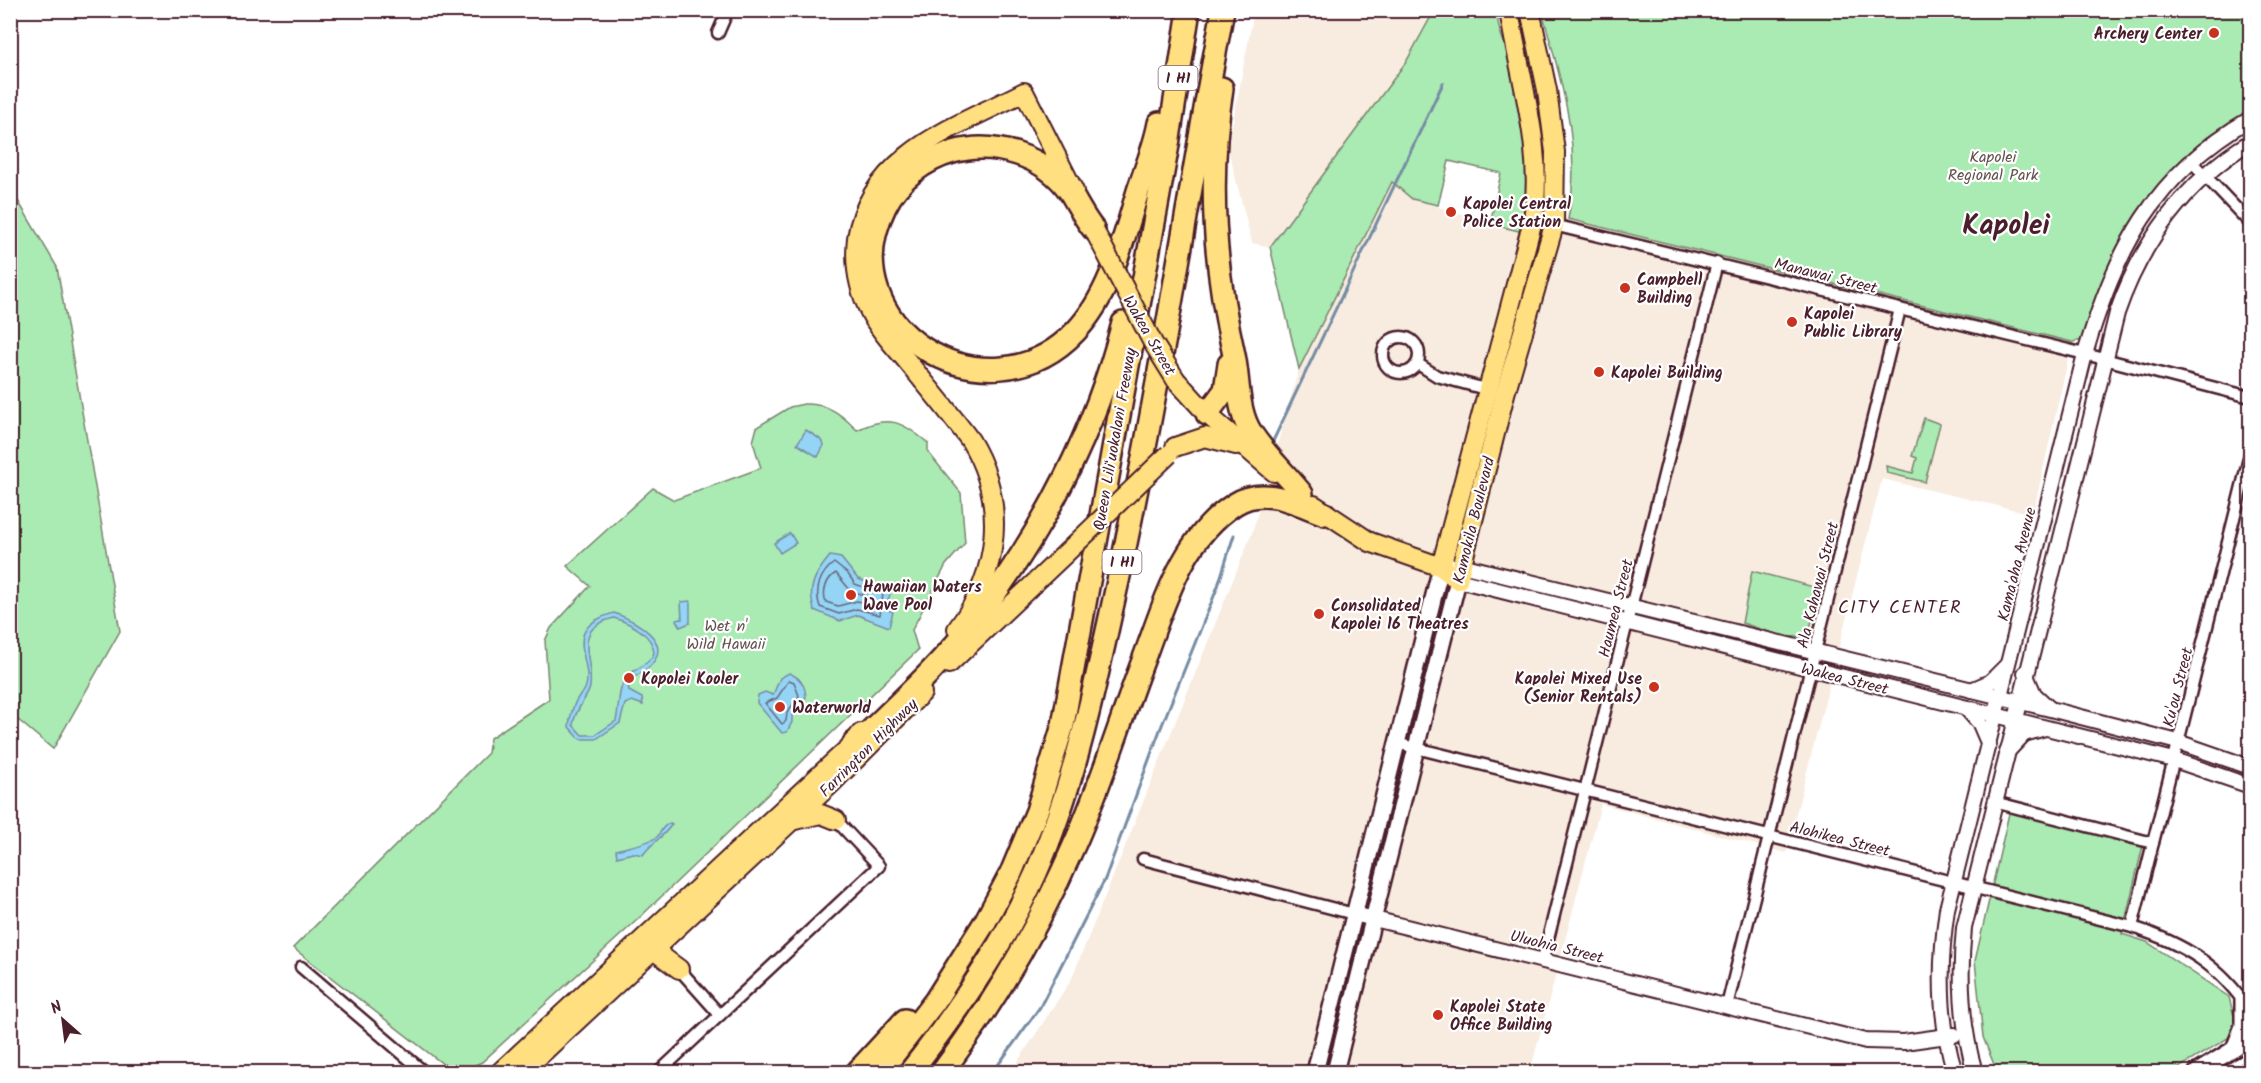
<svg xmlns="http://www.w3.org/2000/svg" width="2261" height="1083" font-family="Kalam,sans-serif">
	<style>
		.built { fill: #f7ecdf }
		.green { fill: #aaeab3; stroke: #7a846f; stroke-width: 1.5 }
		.water { fill: #94d4f5; stroke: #768ca4; stroke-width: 1.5; fill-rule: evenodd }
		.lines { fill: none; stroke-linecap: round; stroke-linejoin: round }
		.shore { stroke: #68677c; stroke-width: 1.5 }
		.stream { stroke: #768ca4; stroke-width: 3 }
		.minor-casing { stroke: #4a1f2b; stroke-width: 15 }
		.tertiary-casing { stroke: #4a1f2b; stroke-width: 18 }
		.secondary-casing { stroke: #4a1f2b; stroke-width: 20 }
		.primary-casing { stroke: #4a1f2b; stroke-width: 22 }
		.motorway-casing { stroke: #4a1f2b; stroke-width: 26 }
		.minor { stroke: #fff; stroke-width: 10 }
		.tertiary { stroke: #fff; stroke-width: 14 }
		.secondary { stroke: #fff; stroke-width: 15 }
		.primary { stroke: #ffdf80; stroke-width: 18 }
		.motorway { stroke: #ffdf80; stroke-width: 21 }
		.primary-bridge-casing { stroke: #4a1f2b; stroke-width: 22; stroke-linecap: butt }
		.primary-bridge { stroke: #ffdf80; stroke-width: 18 }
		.poi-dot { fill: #c8321e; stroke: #fff; stroke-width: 2 }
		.labels { text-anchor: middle; stroke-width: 4.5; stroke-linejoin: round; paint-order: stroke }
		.shield { fill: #fff; stroke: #80626b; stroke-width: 1.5 }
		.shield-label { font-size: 15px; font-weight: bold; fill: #4a1f2b }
		.poi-label { font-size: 16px; font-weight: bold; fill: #4a1f2b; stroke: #fff; text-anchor: start }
		.park-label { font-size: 16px; fill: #62524d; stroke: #fff }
		.street-label { font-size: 16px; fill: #4a1f2b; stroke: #fff }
		.neighbourhood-label { font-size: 18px; letter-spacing: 1.5px; fill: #4a1f2b; stroke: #fff }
		.town-label { font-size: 28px; font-weight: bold; fill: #4a1f2b; stroke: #fff }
	</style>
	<rect width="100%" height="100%" fill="#fff"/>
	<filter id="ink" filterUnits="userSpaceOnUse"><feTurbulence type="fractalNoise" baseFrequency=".0167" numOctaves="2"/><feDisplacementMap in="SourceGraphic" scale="12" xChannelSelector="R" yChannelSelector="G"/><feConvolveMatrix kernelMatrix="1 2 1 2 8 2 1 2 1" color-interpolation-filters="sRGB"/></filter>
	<g filter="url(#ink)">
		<!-- built -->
		<g class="built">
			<polygon points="1254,11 1434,11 1406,62 1270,247 1252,243 1228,148"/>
			<polygon points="1392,181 1412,199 1522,232 1568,219 2072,342 2033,514 1882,479 1786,853 1601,804 1530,1072 1011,1072 1071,980 1252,533 1299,369"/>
		</g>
		<!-- green -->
		<g class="green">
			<path d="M1434 11H1498C1495 30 1509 49 1513 68 1528 121 1532 177 1523 232L1490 224 1501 173 1449 161 1438 205 1412 199 1392 182 1299 369 1270 247 1406 62Z"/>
			<path d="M1542 11H2250V115L2160 191 2084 340 2072 342 1568 219C1583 144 1561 82 1542 11Z"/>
			<polygon points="11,189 57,267 120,631 53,749 11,714"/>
			<path d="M804 404C828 403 841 414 857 430 889 414 903 422 928 443V452L961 493 965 543 946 565 912 630 918 650 636 921 482 1062 466 1069 443 1064 293 948 488 753 490 738 549 699 545 641 551 628 590 586 567 566 653 488 674 500 761 468 753 442 757 427 790 407Z"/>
			<polygon points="1924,418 1940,424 1925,482 1887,473 1886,466 1913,473 1917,458 1912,456"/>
			<path d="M1752 571 1814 587 1813 593 1820 595 1808 634C1791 643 1760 628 1742 623Z"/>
			<polygon points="2010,809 2145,837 2122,934 2147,942 2229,997 2238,1032 2172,1072 1997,1072 1983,1037 1975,961"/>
		</g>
		<!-- water -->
		<g class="water">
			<polygon points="806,430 820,439 824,445 818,457 797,444"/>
			<polygon points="790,533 796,543 780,553 774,543"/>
			<path d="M830 556 841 558 858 579 891 590 886 609 893 612 889 627 858 615 840 621 814 610C807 587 815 574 830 556Z"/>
			<polygon points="690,601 690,623 680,627 676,620 682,619 681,602"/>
			<path d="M614 613C634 620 674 641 651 665 645 673 634 675 628 682L629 691 642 698 643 705 632 701 625 704 620 723 596 739H580L569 727C570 715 572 706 579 696 581 694 584 692 585 689 596 662 557 629 614 613ZM614 618C630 623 653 634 654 653 648 667 634 667 626 678 618 688 619 708 616 721L595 735H582L573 725C575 708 588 698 590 687 594 657 570 629 614 618Z"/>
			<path d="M789 673C801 678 805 685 806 697L792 715V722L787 732 782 733 757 703 758 695 765 692 773 695 780 678Z"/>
			<path d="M670 823 672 824C664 837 651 843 643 855L633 853 617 857 616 850C627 847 649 843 657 837 662 832 661 826 670 823Z"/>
		</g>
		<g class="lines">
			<!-- shore -->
			<g class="shore">
				<path d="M834 563 848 574 855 584 883 594 880 615 857 609 839 614 820 607C814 590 820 573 834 563Z"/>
				<path d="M836 573 850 590 873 599V604L857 601 838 606 826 602C822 592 826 579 836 573Z"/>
				<polygon points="789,680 794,682 799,696 787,713 786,721 782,724 765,703 777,698"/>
			</g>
			<!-- stream -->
			<g class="stream">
				<polyline points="1273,441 1443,83"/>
				<polyline points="993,1072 1040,1007 1105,879 1160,730 1218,586 1234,535"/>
			</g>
			<defs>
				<g id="minor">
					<polyline points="718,33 728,10"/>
					<polyline points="2192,162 2250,223"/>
					<polyline points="1533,220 2085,354 2250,397"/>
					<circle cx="1401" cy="355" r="18"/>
					<polyline points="1418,364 1437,376 1493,391"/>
					<path d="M1396 743 2132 927C2183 943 2221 966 2250 1011"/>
					<polyline points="1994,802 2153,843"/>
					<polyline points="1143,859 1354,914"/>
					<polyline points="2132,927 2250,454"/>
					<polyline points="1543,959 1717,263"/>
					<polyline points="301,967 424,1072"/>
					<polyline points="679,969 720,1015"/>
					<polyline points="1727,1006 1900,309"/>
					<polyline points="659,1072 879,866 836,820"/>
				</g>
				<g id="tertiary">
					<polyline points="1461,565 2050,709 2178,742 2250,767"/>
					<polyline points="1458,580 2174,760 2250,786"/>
					<polyline points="2025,673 2034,694 2049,708"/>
					<polyline points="1971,690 1990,682 2007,665"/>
					<polyline points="1966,708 1980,724 1989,745"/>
					<polyline points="2007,752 2024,734 2045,728"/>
					<polyline points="1354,914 1866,1041 1904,1042 1954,1035"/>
					<path d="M1955 1072C1938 1019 1939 964 1947 909L2085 354C2115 251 2154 174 2250 119"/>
					<path d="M1975 1072C1961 1025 1959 978 1964 928L2117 313C2141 243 2186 181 2250 142"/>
				</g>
				<g id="secondary">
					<polyline points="2234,1049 2243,1026 2243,1000"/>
					<polyline points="1315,1072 1441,567 1451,566"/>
					<polyline points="1335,1072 1458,580"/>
					<polyline points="2197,1072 2250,1039"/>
					<polyline points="2245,1072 2250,1069"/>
				</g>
				<g id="primary">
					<polyline points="1176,380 1207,414 1274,472"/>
					<polyline points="1175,447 1205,437 1236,445"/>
					<polyline points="1314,505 1370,542 1441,567 1458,580 1505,394 1554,225 1555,152 1547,90 1530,10"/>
					<path d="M1441 567 1533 220C1544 148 1520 81 1509 10"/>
					<path d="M957 629C1000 572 1007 501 970 440 950 413 928 387 907 361 894 346 880 331 871 314 859 291 854 264 857 238 870 154 958 126 1024 92L1074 191"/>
					<polyline points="949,664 1065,554"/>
					<polyline points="795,820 821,814 836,820"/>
					<polyline points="657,938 660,955 679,969"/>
					<polyline points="500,1072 854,743 861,733"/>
					<polyline points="522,1072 831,784 922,693"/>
				</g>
				<g id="motorway">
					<path d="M1222 88C1208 177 1214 268 1234 355 1239 378 1237 405 1248 427 1257 446 1287 475 1302 494"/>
					<path d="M1094 230C1084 218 1078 205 1070 192 1045 156 994 140 953 152 924 160 898 180 885 207 826 327 987 424 1075 332 1111 295 1124 236 1139 188 1146 167 1155 145 1159 123"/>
					<polyline points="1207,414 1225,390 1229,364"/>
					<path d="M854 743 868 733C905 697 944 661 975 620 1043 533 1096 429 1123 323"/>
					<polyline points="857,1072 905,1020"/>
					<polyline points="880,1072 935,1001 985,922 1011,873 1037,811 1063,725 1168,145 1189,10"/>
					<path d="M910 1072C958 1011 1004 945 1036 873 1077 779 1096 680 1118 581 1159 392 1187 200 1223 10"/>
					<path d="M942 1072C997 1000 1040 924 1076 841 1102 782 1121 718 1144 658 1165 602 1182 538 1235 504 1264 485 1297 504 1325 514"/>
				</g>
			</defs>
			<!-- minor casing -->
			<use href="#minor" class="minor-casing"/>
			<!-- tertiary casing -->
			<use href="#tertiary" class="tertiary-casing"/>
			<!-- secondary casing -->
			<use href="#secondary" class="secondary-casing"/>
			<!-- primary casing -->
			<use href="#primary" class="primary-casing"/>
			<!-- motorway casing -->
			<use href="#motorway" class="motorway-casing"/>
			<!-- minor -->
			<use href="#minor" class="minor"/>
			<!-- tertiary -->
			<use href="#tertiary" class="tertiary"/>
			<!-- secondary -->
			<use href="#secondary" class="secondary"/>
			<!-- primary -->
			<use href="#primary" class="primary"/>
			<!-- motorway -->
			<use href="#motorway" class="motorway"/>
			<defs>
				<g id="primary-bridge">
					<polyline points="1094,230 1153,343 1176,380"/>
					<polyline points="1065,554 1169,454"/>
				</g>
			</defs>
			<!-- primary-bridge casing -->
			<use href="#primary-bridge" class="primary-bridge-casing"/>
			<!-- primary-bridge -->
			<use href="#primary-bridge" class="primary-bridge"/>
		</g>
	</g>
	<!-- markers -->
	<g class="poi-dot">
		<circle cx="2214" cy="33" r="6"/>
		<circle cx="1451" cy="212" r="6"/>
		<circle cx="1625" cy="288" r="6"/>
		<circle cx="1792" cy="322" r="6"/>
		<circle cx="1599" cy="372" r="6"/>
		<circle cx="851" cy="595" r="6"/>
		<circle cx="1319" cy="614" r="6"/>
		<circle cx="629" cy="678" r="6"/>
		<circle cx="1654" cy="687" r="6"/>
		<circle cx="780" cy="707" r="6"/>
		<circle cx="1438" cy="1015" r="6"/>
	</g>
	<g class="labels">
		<!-- shield labels -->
		<g class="shield">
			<rect x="1158.5" y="66" width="39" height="24" rx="4.5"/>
			<rect x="1102.5" y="550" width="39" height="24" rx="4.5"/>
		</g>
		<g class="shield-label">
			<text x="1178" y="83">I H1</text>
			<text x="1122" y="567">I H1</text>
		</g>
		<!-- poi labels -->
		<g class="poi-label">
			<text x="2202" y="39" text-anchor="end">Archery Center</text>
			<text x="1463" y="209">Kapolei Central<tspan x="1463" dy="18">Police Station</tspan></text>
			<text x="1637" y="285">Campbell<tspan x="1637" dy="18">Building</tspan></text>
			<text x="1804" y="319">Kapolei<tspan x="1804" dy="18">Public Library</tspan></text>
			<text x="1611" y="378">Kapolei Building</text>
			<text x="863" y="592">Hawaiian Waters<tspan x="863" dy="18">Wave Pool</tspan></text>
			<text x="1331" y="611">Consolidated<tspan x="1331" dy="18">Kapolei 16 Theatres</tspan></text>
			<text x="641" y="684">Kopolei Kooler</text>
			<text x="1642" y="684" text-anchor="end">Kapolei Mixed Use<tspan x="1642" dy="18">(Senior Rentals)</tspan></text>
			<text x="792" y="713">Waterworld</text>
			<text x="1450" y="1012">Kapolei State<tspan x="1450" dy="18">Office Building</tspan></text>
		</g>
		<!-- park labels -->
		<g class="park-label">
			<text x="1993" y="162">Kapolei<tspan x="1993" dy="18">Regional Park</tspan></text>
			<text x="726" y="631">Wet n'<tspan x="726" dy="18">Wild Hawaii</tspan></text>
		</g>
		<!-- street labels -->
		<g class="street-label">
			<text transform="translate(1826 275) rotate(14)" y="6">Manawai Street</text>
			<text transform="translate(1150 335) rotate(60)" y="6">Wakea Street</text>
			<text transform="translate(1114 439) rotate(-80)" y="6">Queen Liliʻuokalani Freeway</text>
			<text transform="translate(1473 520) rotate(-76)" y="6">Kamokila Boulevard</text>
			<text transform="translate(2016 564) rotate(-76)" y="6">Kama'aha Avenue</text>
			<text transform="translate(1817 585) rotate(-76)" y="6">Ala Kahawai Street</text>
			<text transform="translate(1615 608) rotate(-76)" y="6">Haumea Street</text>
			<text transform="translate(1845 678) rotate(14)" y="6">Wakea Street</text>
			<text transform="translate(2177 687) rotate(-76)" y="6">Ku'ou Street</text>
			<text transform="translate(868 747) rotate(-45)" y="6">Farrington Highway</text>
			<text transform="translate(1840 838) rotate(14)" y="6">Alohikea Street</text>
			<text transform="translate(1557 946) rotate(14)" y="6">Uluohia Street</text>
		</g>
		<!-- neighbourhood labels -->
		<g class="neighbourhood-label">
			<text x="1900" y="613">CITY CENTER</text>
		</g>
		<!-- town labels -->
		<g class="town-label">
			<text x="2006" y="234">Kapolei</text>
		</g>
	</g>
	<!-- margin -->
	<rect width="2261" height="1083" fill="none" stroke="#fff" stroke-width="36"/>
	<rect x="18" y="18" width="2225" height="1047" fill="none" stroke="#4a1f2b" stroke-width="2" filter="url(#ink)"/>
	<!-- north arrow -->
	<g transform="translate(63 1020) rotate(332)" stroke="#ffffff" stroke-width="4.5" paint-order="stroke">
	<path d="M0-4.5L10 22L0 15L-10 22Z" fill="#4a1f2b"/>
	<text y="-9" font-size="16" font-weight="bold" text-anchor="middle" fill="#4a1f2b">N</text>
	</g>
</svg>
